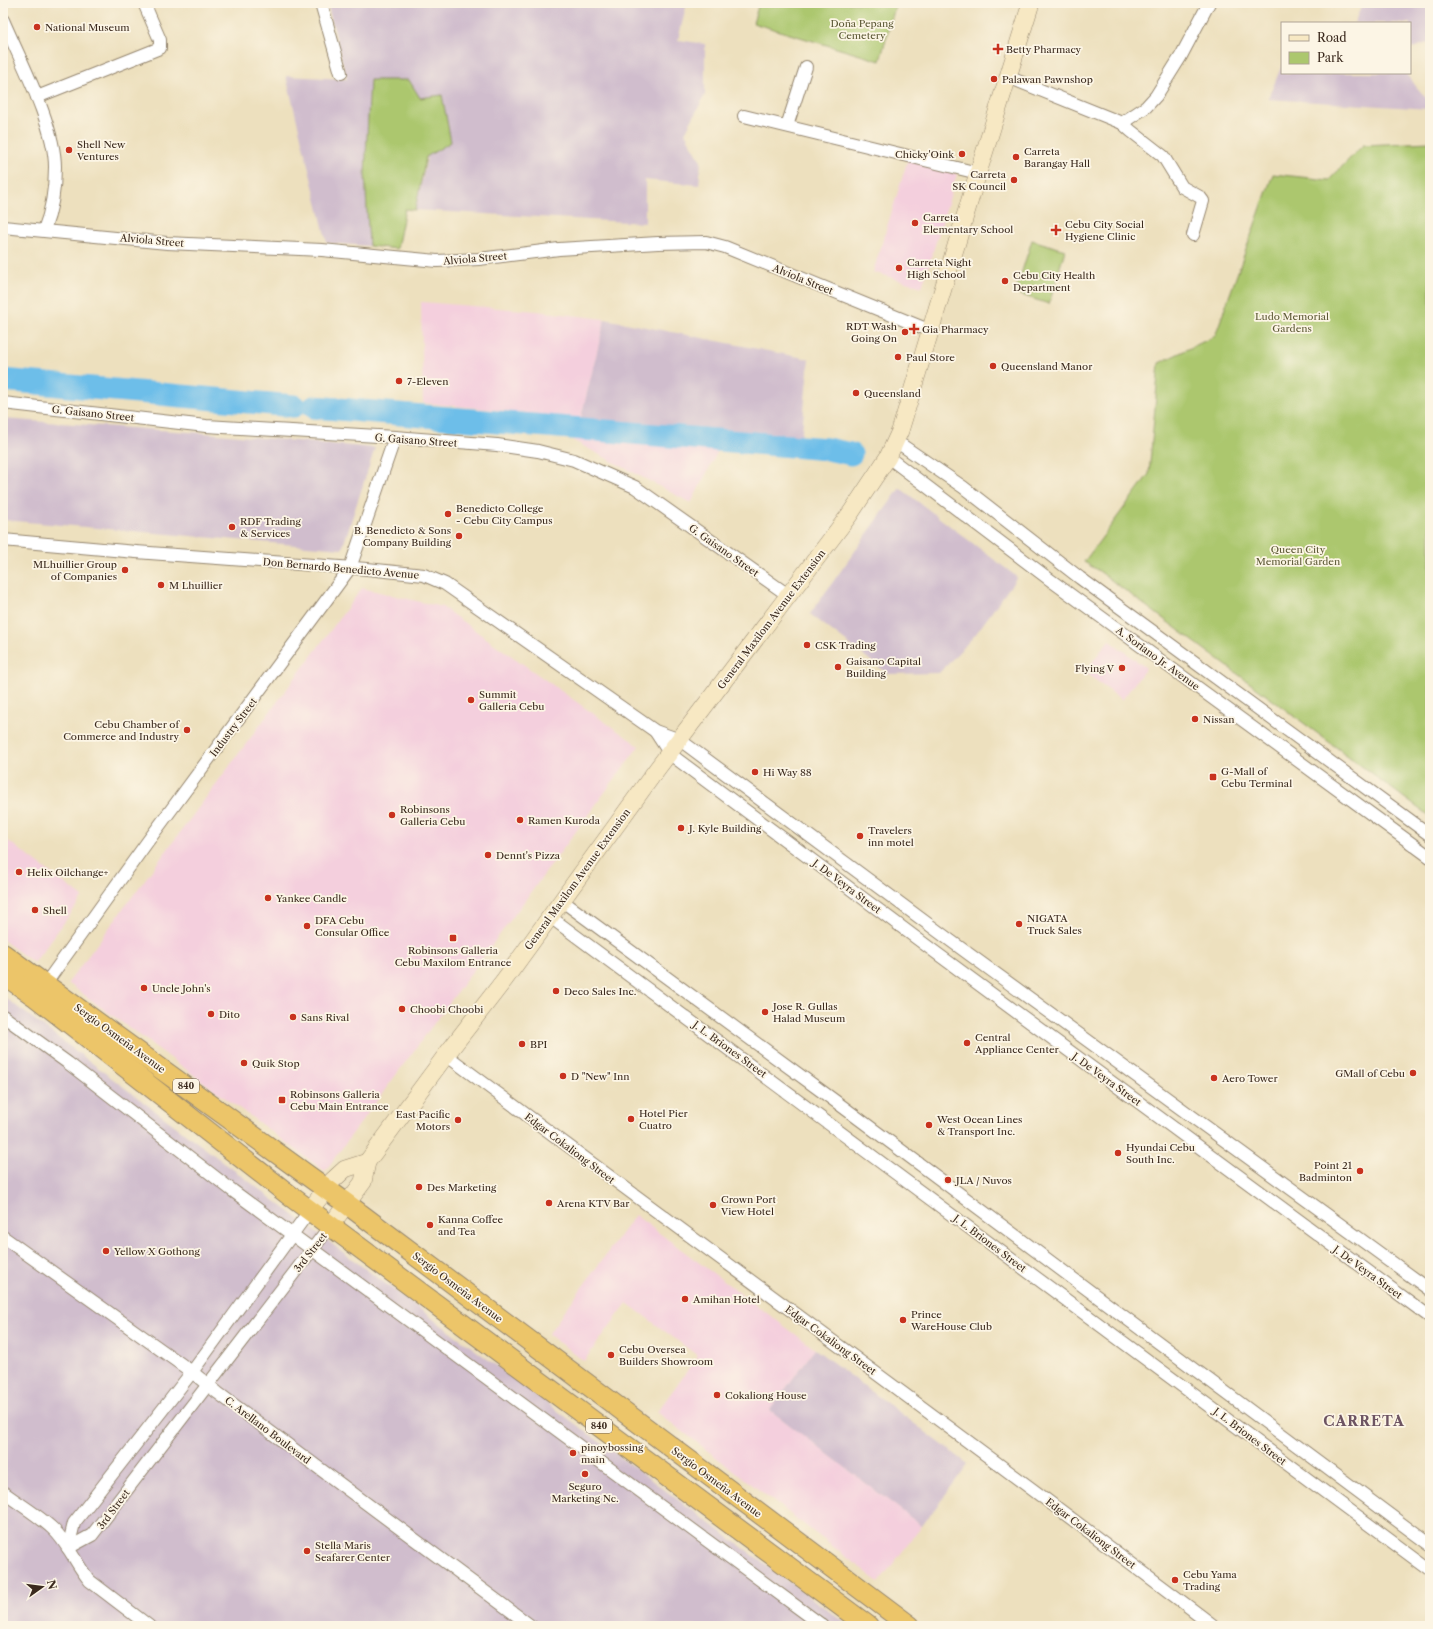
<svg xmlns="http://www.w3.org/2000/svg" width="1433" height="1629" font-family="'Libre Caslon Text',serif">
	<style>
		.built { fill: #f4cfdd }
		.industrial { fill: #d0bdcd }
		.green { fill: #acc76e; stroke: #747846 }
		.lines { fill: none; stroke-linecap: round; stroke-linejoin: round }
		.river { stroke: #6dbee9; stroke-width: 23 }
		.minor-casing { stroke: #94856e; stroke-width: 14 }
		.secondary-casing { stroke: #94856e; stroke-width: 18 }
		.trunk-casing { stroke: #94856e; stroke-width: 22 }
		.minor { stroke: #fff; stroke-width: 12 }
		.secondary { stroke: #f7e8c3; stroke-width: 17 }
		.trunk { stroke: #ecc569; stroke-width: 20 }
		.poi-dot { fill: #c8321e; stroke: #fcf5e5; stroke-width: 1.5 }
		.labels { text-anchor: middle; stroke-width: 3.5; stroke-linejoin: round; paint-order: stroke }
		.shield { fill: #fcf5e5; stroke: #75675a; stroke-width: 1 }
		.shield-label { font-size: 9px; font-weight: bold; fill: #3b2a1e }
		.park-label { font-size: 10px; fill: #5d5936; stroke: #fcf5e5 }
		.poi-label { font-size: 10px; fill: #3b2a1e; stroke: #fcf5e5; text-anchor: start }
		.street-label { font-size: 10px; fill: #3b2a1e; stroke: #fcf5e5 }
		.district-label { font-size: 14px; font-weight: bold; letter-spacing: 1px; fill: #6d5462; stroke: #fcf5e5 }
	</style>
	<rect width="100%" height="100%" fill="#fcf5e5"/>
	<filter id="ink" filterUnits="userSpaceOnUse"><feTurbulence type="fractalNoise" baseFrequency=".025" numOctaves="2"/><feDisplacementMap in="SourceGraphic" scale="8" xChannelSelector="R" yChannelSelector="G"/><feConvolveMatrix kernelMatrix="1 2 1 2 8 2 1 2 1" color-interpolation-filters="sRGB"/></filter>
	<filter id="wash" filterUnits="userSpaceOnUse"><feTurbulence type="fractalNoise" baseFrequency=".012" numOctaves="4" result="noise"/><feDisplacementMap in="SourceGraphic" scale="16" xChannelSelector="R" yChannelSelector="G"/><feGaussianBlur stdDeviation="0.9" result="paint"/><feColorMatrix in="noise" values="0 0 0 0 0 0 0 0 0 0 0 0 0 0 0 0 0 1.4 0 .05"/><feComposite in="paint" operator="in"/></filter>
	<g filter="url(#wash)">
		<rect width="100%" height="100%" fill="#ede0be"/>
		<!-- built -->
		<g class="built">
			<polygon points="908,159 957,174 922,287 873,272"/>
			<polygon points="421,302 536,311 605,319 581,418 423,403"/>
			<polygon points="572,440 640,440 720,447 691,503"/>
			<polygon points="362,588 442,607 639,746 325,1171 68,983"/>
			<polygon points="1109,640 1146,668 1122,700 1085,672"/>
			<polygon points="3,837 83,897 34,963 3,940"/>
			<polygon points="635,1215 815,1349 770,1410 922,1526 879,1582 657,1412 698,1356 627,1303 584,1361 548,1334"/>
		</g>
		<!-- industrial -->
		<g class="industrial">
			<polygon points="327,3 592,3 591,8 657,3 687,3 678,40 705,44 705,95 685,133 701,161 699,185 645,180 645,223 415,210 442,95 419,98 370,80 365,174 369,246 327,243 286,76 347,79"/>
			<polygon points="1363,3 1430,3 1430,42 1410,49 1410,23 1354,23"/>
			<polygon points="1282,65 1282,73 1323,73 1329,76 1331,73 1405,73 1430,103 1430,109 1268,99"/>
			<polygon points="605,319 809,359 801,441 581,418"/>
			<polygon points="3,419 217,434 375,448 342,549 3,520"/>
			<polygon points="900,488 1017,577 975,635 939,673 888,674 810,614"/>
			<polygon points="3,996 344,1253 849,1626 5,1626 3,1625"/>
			<polygon points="815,1349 968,1464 922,1526 770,1410"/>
		</g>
		<!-- green -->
		<g class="green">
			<polygon points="759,3 896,3 880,61 753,23"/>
			<polygon points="370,80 409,80 420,98 442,95 451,142 426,157 415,210 405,209 397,249 369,246 365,174"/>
			<polygon points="1430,142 1430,817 1099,571 1084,562 1149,474 1159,363 1215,336 1273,174 1329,180 1363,145"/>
			<polygon points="1032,240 1065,250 1049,304 1015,293"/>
		</g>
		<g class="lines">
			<!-- river -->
			<g class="river">
				<polyline points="3,380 294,406"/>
				<polyline points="314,407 827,449 851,454"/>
			</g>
		</g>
	</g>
	<g filter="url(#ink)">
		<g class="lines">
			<defs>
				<g id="minor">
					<polyline points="321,3 341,73"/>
					<path d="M3 20C20 60 55 125 55 167 55 189 52 210 44 230"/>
					<polyline points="1008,77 1122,123 1131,131 1163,156 1182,187 1200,197 1203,201 1193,235"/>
					<polyline points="37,97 160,48 160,40 144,3"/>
					<polyline points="744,116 978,173"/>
					<polyline points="1122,123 1146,107 1156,96 1181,56 1209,3"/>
					<polyline points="787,126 806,67"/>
					<polyline points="3,227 167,243 322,250 437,261 479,259 559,249 658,243 706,242 725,247 931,331"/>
					<polyline points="3,403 206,426 395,437 497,445 538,451 574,460 635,487 788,595"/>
					<polyline points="894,443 903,446 963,487 1080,578 1430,835"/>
					<polyline points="888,457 1049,579 1430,857"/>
					<polyline points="3,540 136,552 367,569 424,575 445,584 655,731 680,740 951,941 1430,1290"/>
					<polyline points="655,731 670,754 939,955 1430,1317"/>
					<polyline points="561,900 835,1101 1430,1545"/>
					<polyline points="549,916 1430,1570"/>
					<polyline points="41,990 148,841 350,568 395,437"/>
					<polyline points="3,1016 68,1063 233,1191 823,1626"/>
					<path d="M446 1055C702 1246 960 1433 1214 1626"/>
					<polyline points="3,1237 192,1372 218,1393 531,1626"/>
					<path d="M3 1492C19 1504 38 1515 53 1529 69 1544 76 1565 90 1581L149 1626"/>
					<polyline points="68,1548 92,1535 331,1225"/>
					<polyline points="68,1548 74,1523 192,1372 310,1210"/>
				</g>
				<g id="secondary">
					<polyline points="310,1210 333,1180 345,1169 367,1162"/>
					<polyline points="331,1225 363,1182 367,1162 446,1055 505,979 657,769 850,514 888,457 900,431 978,173 1031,3"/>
				</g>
				<g id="trunk">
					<polyline points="3,954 347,1204 910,1626"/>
					<polyline points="3,974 36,997 293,1198 868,1626"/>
				</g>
			</defs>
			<!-- minor casing -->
			<use href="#minor" class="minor-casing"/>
			<!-- secondary casing -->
			<use href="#secondary" class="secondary-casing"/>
			<!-- trunk casing -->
			<use href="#trunk" class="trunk-casing"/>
			<!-- minor -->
			<use href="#minor" class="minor"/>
			<!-- secondary -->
			<use href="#secondary" class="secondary"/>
			<!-- trunk -->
			<use href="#trunk" class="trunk"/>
		</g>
	</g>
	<!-- markers -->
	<g class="poi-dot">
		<circle cx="37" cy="27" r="4"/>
		<path d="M996 43h4v4h4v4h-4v4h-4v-4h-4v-4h4z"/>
		<circle cx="994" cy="79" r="4"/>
		<circle cx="69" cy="150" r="4"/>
		<circle cx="962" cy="154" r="4"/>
		<circle cx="1016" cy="157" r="4"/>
		<circle cx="1014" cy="180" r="4"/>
		<circle cx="915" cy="223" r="4"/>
		<path d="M1054 224h4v4h4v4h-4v4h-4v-4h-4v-4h4z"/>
		<circle cx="899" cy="268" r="4"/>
		<circle cx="1005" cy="281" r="4"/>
		<path d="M912 323h4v4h4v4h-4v4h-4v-4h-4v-4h4z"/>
		<circle cx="905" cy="332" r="4"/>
		<circle cx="898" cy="357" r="4"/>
		<circle cx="993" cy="366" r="4"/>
		<circle cx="399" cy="381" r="4"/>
		<circle cx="856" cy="393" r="4"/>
		<circle cx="448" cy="514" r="4"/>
		<circle cx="232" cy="527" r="4"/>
		<circle cx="459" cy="536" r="4"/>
		<circle cx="125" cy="570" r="4"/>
		<circle cx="161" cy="585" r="4"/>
		<circle cx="807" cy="645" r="4"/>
		<circle cx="838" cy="667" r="4"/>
		<circle cx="1122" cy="668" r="4"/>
		<circle cx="471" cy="700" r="4"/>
		<circle cx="1195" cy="719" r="4"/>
		<circle cx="187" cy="730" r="4"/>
		<circle cx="755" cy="772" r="4"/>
		<rect x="1209" y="773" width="8" height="8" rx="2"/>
		<circle cx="392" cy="815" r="4"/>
		<circle cx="520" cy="820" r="4"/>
		<circle cx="681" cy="828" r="4"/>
		<circle cx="860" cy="836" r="4"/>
		<circle cx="488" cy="855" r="4"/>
		<circle cx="19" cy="872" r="4"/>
		<circle cx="268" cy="898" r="4"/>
		<circle cx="35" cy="910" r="4"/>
		<circle cx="1019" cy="924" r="4"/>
		<circle cx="307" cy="926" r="4"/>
		<rect x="449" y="934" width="8" height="8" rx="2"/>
		<circle cx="144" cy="988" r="4"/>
		<circle cx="556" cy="991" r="4"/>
		<circle cx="402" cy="1009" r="4"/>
		<circle cx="765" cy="1012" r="4"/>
		<circle cx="211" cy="1014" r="4"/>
		<circle cx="293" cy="1017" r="4"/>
		<circle cx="967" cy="1043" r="4"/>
		<circle cx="522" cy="1044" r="4"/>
		<circle cx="244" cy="1063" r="4"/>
		<circle cx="1413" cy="1073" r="4"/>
		<circle cx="563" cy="1076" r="4"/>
		<circle cx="1214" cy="1078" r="4"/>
		<rect x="278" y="1096" width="8" height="8" rx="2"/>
		<circle cx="631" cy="1119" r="4"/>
		<circle cx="458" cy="1120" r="4"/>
		<circle cx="929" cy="1125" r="4"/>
		<circle cx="1118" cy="1153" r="4"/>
		<circle cx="1360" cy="1171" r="4"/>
		<circle cx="948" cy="1180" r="4"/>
		<circle cx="419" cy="1187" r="4"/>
		<circle cx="549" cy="1203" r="4"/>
		<circle cx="713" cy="1205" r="4"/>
		<circle cx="430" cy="1225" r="4"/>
		<circle cx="106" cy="1251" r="4"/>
		<circle cx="685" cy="1299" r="4"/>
		<circle cx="903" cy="1320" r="4"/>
		<circle cx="611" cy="1355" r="4"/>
		<circle cx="717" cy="1395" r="4"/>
		<circle cx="573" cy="1453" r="4"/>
		<circle cx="585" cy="1474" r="4"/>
		<circle cx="307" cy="1551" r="4"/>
		<circle cx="1175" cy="1580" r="4"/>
	</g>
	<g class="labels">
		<!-- shield labels -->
		<g class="shield">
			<rect x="173" y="1079" width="26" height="14" rx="3"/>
			<rect x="586" y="1419" width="26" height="14" rx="3"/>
		</g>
		<g class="shield-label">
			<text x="186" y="1089">840</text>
			<text x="599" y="1429">840</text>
		</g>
		<!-- park labels -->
		<g class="park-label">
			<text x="862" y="27">Doña Pepang<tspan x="862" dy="12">Cemetery</tspan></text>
			<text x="1292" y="320">Ludo Memorial<tspan x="1292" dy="12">Gardens</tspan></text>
			<text x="1298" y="553">Queen City<tspan x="1298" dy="12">Memorial Garden</tspan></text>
		</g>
		<!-- poi labels -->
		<g class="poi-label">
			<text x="45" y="31">National Museum</text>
			<text x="1006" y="53">Betty Pharmacy</text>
			<text x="1002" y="83">Palawan Pawnshop</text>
			<text x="77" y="148">Shell New<tspan x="77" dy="12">Ventures</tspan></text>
			<text x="1024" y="155">Carreta<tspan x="1024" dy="12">Barangay Hall</tspan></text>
			<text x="954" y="158" text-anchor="end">Chicky'Oink</text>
			<text x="1006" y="178" text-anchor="end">Carreta<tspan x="1006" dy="12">SK Council</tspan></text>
			<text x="923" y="221">Carreta<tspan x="923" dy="12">Elementary School</tspan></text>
			<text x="1065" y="228">Cebu City Social<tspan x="1065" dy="12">Hygiene Clinic</tspan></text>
			<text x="907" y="266">Carreta Night<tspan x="907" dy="12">High School</tspan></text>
			<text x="1013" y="279">Cebu City Health<tspan x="1013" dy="12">Department</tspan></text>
			<text x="897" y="330" text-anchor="end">RDT Wash<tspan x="897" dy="12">Going On</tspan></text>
			<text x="922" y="333">Gia Pharmacy</text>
			<text x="906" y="361">Paul Store</text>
			<text x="1001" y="370">Queensland Manor</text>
			<text x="407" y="385">7-Eleven</text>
			<text x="864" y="397">Queensland</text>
			<text x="456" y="512">Benedicto College<tspan x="456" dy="12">- Cebu City Campus</tspan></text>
			<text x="240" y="525">RDF Trading<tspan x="240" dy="12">&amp; Services</tspan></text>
			<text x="451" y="534" text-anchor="end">B. Benedicto &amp; Sons<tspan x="451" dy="12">Company Building</tspan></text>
			<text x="117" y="568" text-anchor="end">MLhuillier Group<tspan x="117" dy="12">of Companies</tspan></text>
			<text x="169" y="589">M Lhuillier</text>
			<text x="815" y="649">CSK Trading</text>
			<text x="846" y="665">Gaisano Capital<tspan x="846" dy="12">Building</tspan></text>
			<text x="1114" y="672" text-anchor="end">Flying V</text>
			<text x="479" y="698">Summit<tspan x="479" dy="12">Galleria Cebu</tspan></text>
			<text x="1203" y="723">Nissan</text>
			<text x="179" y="728" text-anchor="end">Cebu Chamber of<tspan x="179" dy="12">Commerce and Industry</tspan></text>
			<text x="1221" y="775">G-Mall of<tspan x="1221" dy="12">Cebu Terminal</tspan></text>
			<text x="763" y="776">Hi Way 88</text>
			<text x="400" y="813">Robinsons<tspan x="400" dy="12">Galleria Cebu</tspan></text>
			<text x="528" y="824">Ramen Kuroda</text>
			<text x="689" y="832">J. Kyle Building</text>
			<text x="868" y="834">Travelers<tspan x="868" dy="12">inn motel</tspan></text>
			<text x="496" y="859">Dennt's Pizza</text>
			<text x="27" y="876">Helix Oilchange+</text>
			<text x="276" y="902">Yankee Candle</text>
			<text x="43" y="914">Shell</text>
			<text x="1027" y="922">NIGATA<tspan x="1027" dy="12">Truck Sales</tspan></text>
			<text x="315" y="924">DFA Cebu<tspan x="315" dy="12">Consular Office</tspan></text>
			<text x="453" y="954" text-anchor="middle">Robinsons Galleria<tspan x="453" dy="12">Cebu Maxilom Entrance</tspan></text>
			<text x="152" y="992">Uncle John's</text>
			<text x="564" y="995">Deco Sales Inc.</text>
			<text x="773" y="1010">Jose R. Gullas<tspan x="773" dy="12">Halad Museum</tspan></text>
			<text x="410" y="1013">Choobi Choobi</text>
			<text x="219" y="1018">Dito</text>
			<text x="301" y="1021">Sans Rival</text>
			<text x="975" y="1041">Central<tspan x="975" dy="12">Appliance Center</tspan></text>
			<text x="530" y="1048">BPI</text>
			<text x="252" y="1067">Quik Stop</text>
			<text x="1405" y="1077" text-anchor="end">GMall of Cebu</text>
			<text x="571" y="1080">D "New" Inn</text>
			<text x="1222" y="1082">Aero Tower</text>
			<text x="290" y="1098">Robinsons Galleria<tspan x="290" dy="12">Cebu Main Entrance</tspan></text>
			<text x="639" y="1117">Hotel Pier<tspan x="639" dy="12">Cuatro</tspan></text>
			<text x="450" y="1118" text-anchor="end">East Pacific<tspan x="450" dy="12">Motors</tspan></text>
			<text x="937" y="1123">West Ocean Lines<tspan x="937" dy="12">&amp; Transport Inc.</tspan></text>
			<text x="1126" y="1151">Hyundai Cebu<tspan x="1126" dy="12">South Inc.</tspan></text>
			<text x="1352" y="1169" text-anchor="end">Point 21<tspan x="1352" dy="12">Badminton</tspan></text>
			<text x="956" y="1184">JLA / Nuvos</text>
			<text x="427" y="1191">Des Marketing</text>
			<text x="721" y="1203">Crown Port<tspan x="721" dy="12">View Hotel</tspan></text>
			<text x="557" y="1207">Arena KTV Bar</text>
			<text x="438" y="1223">Kanna Coffee<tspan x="438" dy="12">and Tea</tspan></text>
			<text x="114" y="1255">Yellow X Gothong</text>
			<text x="693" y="1303">Amihan Hotel</text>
			<text x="911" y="1318">Prince<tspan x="911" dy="12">WareHouse Club</tspan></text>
			<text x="619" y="1353">Cebu Oversea<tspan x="619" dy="12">Builders Showroom</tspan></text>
			<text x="725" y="1399">Cokaliong House</text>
			<text x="581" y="1451">pinoybossing<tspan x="581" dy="12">main</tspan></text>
			<text x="585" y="1490" text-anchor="middle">Seguro<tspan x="585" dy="12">Marketing Nc.</tspan></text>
			<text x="315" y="1549">Stella Maris<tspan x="315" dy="12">Seafarer Center</tspan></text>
			<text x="1183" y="1578">Cebu Yama<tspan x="1183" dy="12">Trading</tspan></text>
		</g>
		<!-- street labels -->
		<g class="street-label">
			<text transform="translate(152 240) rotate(5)" y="4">Alviola Street</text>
			<text transform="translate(475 258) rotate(-5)" y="4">Alviola Street</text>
			<text transform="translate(803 279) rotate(22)" y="4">Alviola Street</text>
			<text transform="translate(93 413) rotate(6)" y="4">G. Gaisano Street</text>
			<text transform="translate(416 440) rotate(4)" y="4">G. Gaisano Street</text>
			<text transform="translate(724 550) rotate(35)" y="4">G. Gaisano Street</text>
			<text transform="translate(341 568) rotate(5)" y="4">Don Bernardo Benedicto Avenue</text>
			<text transform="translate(771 619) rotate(-53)" y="4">General Maxilom Avenue Extension</text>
			<text transform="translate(1158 658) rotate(36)" y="4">A. Soriano Jr. Avenue</text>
			<text transform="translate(233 727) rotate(-53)" y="4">Industry Street</text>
			<text transform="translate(577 879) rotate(-54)" y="4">General Maxilom Avenue Extension</text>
			<text transform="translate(847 886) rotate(37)" y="4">J. De Veyra Street</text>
			<text transform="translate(120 1038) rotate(36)" y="4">Sergio Osmeña Avenue</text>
			<text transform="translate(730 1049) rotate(36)" y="4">J. L. Briones Street</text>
			<text transform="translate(1107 1079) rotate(36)" y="4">J. De Veyra Street</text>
			<text transform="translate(570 1148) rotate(37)" y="4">Edgar Cokaliong Street</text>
			<text transform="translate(990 1243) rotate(37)" y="4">J. L. Briones Street</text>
			<text transform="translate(310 1252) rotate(-52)" y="4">3rd Street</text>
			<text transform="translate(1368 1272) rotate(36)" y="4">J. De Veyra Street</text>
			<text transform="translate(458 1287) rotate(37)" y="4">Sergio Osmeña Avenue</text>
			<text transform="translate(831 1340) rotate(36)" y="4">Edgar Cokaliong Street</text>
			<text transform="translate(268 1430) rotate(37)" y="4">C. Arellano Boulevard</text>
			<text transform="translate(1250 1436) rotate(37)" y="4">J. L. Briones Street</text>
			<text transform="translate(717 1482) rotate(37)" y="4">Sergio Osmeña Avenue</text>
			<text transform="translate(113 1509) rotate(-53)" y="4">3rd Street</text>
			<text transform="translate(1091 1533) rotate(37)" y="4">Edgar Cokaliong Street</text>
		</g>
		<!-- district labels -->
		<g class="district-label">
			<text x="1364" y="1426">CARRETA</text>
		</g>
	</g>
	<!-- margin -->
	<rect width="1433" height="1629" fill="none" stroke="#fcf5e5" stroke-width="16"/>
	<!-- legend -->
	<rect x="1281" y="22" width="130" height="52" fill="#fcf5e5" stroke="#afa495"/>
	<rect x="1289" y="35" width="20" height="6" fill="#f7e8c3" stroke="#afa495"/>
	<text x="1317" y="42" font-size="12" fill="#3b2a1e">Road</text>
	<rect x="1289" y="52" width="20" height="12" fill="#acc76e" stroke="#afa495"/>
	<text x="1317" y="62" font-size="12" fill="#3b2a1e">Park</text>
	<!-- north arrow -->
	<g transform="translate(42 1587) rotate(76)" stroke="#fcf5e5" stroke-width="3" paint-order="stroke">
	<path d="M0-3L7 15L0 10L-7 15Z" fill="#3b2a1e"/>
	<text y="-6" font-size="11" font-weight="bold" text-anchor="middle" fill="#3b2a1e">N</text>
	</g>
</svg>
